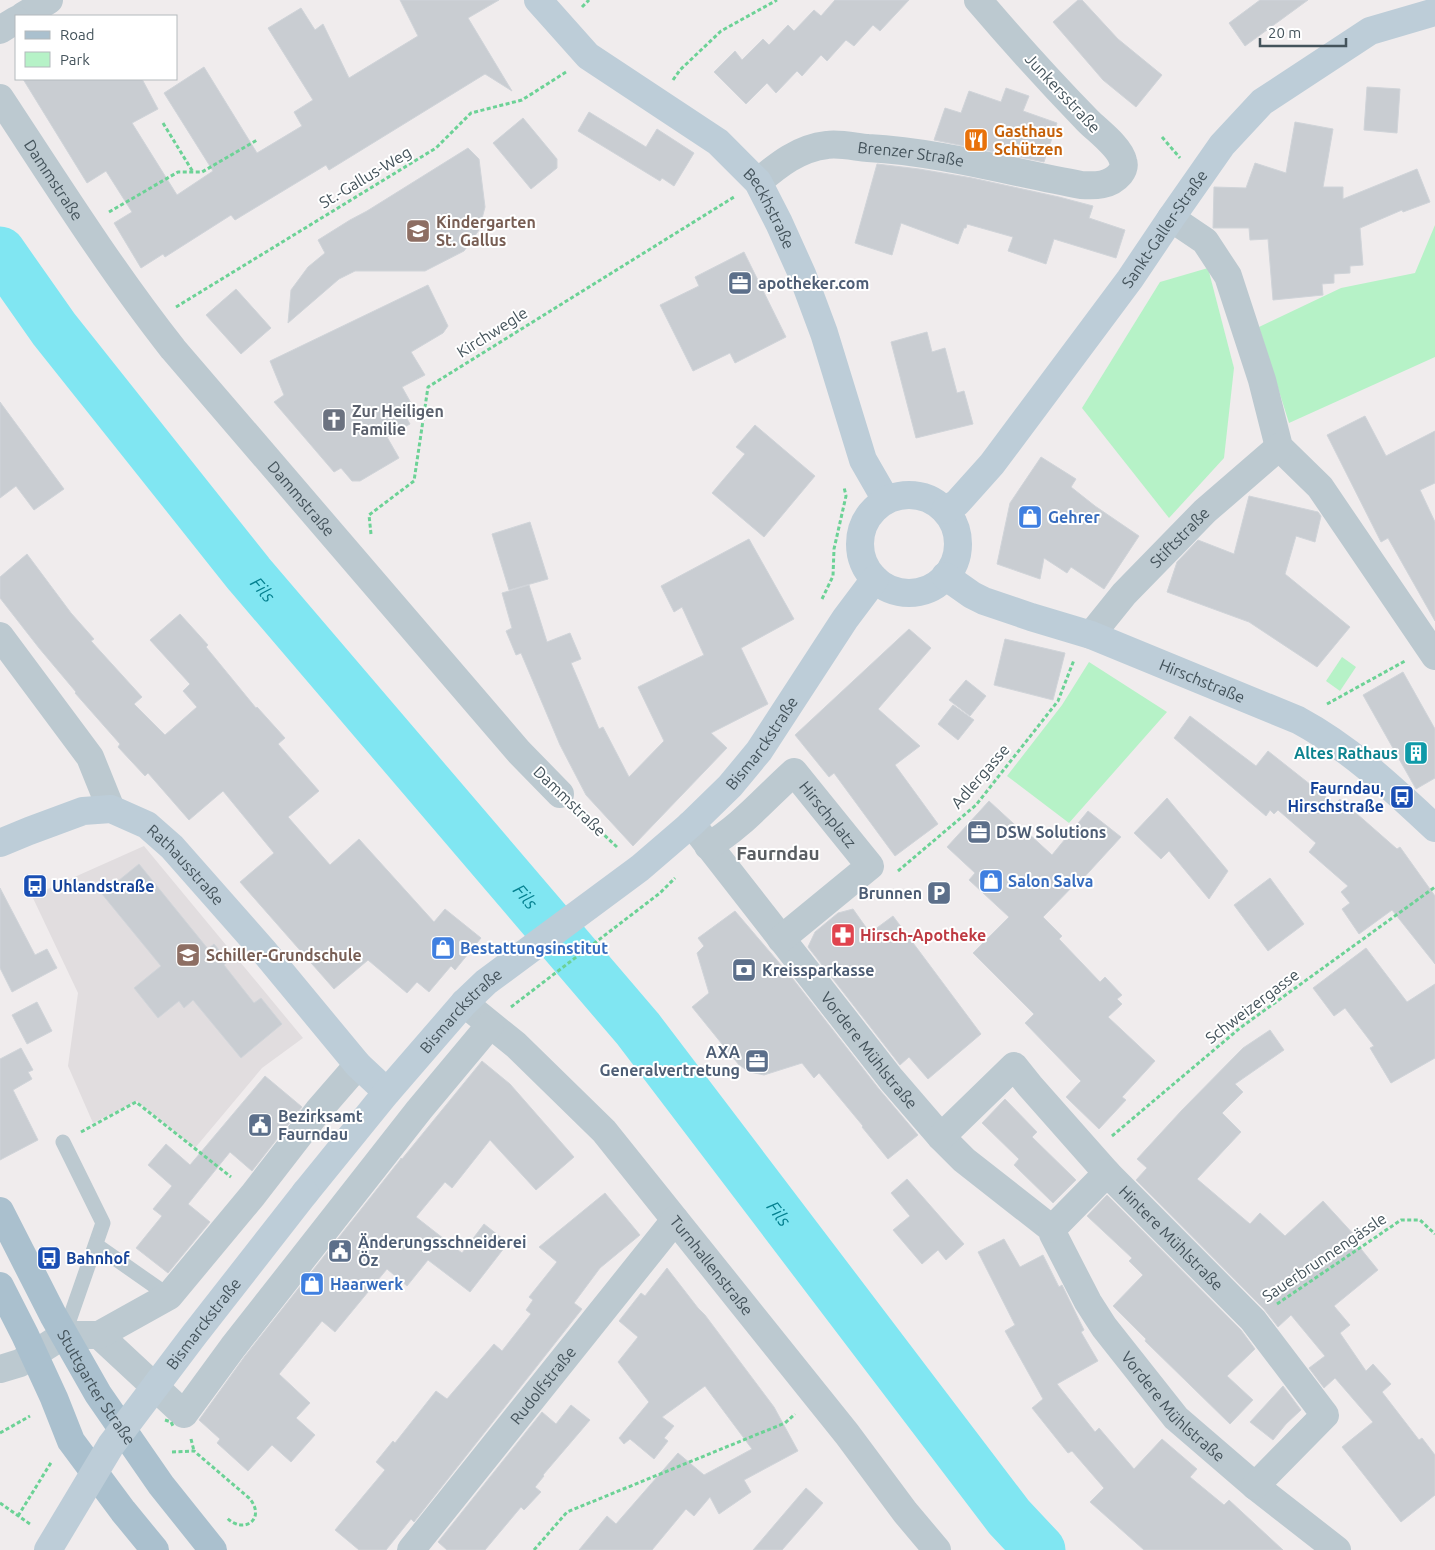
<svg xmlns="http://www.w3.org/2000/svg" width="1435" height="1550" font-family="Ubuntu,sans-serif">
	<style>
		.education { fill: #e1dddf }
		.green { fill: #b6f2c7 }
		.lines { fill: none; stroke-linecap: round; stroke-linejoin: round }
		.river { stroke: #80e6f2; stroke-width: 51 }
		.building { fill: #c9cdd2; stroke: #d0d4d9 }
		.path { stroke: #6cd296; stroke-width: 3; stroke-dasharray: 4 2.5; stroke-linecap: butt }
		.lane { stroke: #bcc9d0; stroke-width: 15 }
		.street { stroke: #bcc9d0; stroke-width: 28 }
		.secondary { stroke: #bdcdd8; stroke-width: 28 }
		.primary { stroke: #aac0ce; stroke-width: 28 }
		.path-bridge { stroke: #6cd296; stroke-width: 3; stroke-dasharray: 4 2.5; stroke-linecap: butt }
		.secondary-bridge { stroke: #bdcdd8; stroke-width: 28 }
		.labels { text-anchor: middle; stroke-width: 4; stroke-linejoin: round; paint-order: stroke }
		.street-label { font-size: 16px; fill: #44535b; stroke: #fff }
		.food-label { font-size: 16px; font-weight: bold; fill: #c56008; stroke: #fff; text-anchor: start }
		.education-label { font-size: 16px; font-weight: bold; fill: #785e54; stroke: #fff; text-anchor: start }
		.service-label { font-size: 16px; font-weight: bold; fill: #4e5e75; stroke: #fff; text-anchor: start }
		.worship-label { font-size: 16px; font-weight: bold; fill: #5b616d; stroke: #fff; text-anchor: start }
		.shop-label { font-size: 16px; font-weight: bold; fill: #366cbe; stroke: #fff; text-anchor: start }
		.culture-label { font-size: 16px; font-weight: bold; fill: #0d838f; stroke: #fff; text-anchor: end }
		.transit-label { font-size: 16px; font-weight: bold; fill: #164399; stroke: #fff; text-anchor: start }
		.health-label { font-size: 16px; font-weight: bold; fill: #be3a42; stroke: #fff; text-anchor: start }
		.water-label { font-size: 18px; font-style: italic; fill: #058190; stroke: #fff }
		.quarter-label { font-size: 19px; font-weight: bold; fill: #595e62; stroke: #fff }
	</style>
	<rect width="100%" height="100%" fill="#f0eced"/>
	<!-- education -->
	<polygon class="education" points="144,846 303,1038 262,1068 195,1148 137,1101 93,1123 68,1066 78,993 32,896"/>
	<!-- green -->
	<g class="green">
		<polygon points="1435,225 1435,357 1289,423 1259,327 1341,288 1415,273"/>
		<polygon points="1208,268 1234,368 1224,458 1169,518 1082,408 1160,282"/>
		<polygon points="1342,657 1356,667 1340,691 1326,681"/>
		<polygon points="1089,662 1167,712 1069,823 1007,776 1062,705"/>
	</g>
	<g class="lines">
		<!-- river -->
		<path class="river" id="s1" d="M0 252 54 329 249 574 638 1029 1009 1517 1040 1550"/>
	</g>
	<!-- building -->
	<g class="building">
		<polygon points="400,0 499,0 468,18 512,91 485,74 329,170 326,165 235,220 231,215 165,257 163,254 141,268 114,223 132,212 106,171 87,183 23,79 142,79 158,109 132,123 177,195 213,171 164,93 204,67 257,153 302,126 294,112 313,100 268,28 301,8 315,30 323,24 349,78 418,36"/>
		<polygon points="835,0 909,0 880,31 873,25 854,46 846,40 827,61 821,55 802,76 797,71 776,93 767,83 746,104 714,72 735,51 742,60 763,39 769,45 788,25 794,31 814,10 821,16"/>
		<polygon points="1078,0 1082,0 1118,39 1162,75 1136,107 1103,80 1053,22"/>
		<polygon points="1260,0 1308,0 1245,46 1229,23"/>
		<polygon points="1367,87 1400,89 1397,133 1364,130"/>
		<polygon points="1006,88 1029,96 1023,111 1057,123 1044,162 934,140 945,108 961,113 969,91 1001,102"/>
		<polygon points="589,112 646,147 657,129 694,153 674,186 662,178 660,181 578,131"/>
		<polygon points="523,118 557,159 557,168 531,189 493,143"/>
		<polygon points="1295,122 1333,129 1323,187 1343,187 1343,199 1417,169 1430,202 1403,212 1402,210 1360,228 1363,265 1350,266 1350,273 1334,274 1334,283 1322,284 1323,295 1273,300 1268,239 1250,240 1249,228 1213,228 1214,187 1246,188 1255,163 1286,173"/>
		<polygon points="468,148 479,159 485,207 479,230 464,251 425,271 355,271 339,279 288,323 291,290 308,267 325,253 318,240 350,220 367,211"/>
		<polygon points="877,164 919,169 972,178 1059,197 1093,206 1089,218 1125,230 1116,258 1054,239 1046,264 1008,251 1013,237 967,224 966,228 964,228 958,244 901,223 892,255 855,243"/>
		<polygon points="744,252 786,337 735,363 730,353 693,371 660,305 699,286 695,277"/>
		<polygon points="428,285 448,326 443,333 411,352 425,375 402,387 411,403 401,408 410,424 387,437 399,458 360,481 352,481 341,468 334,472 274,402 284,395 270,361"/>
		<polygon points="236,289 271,328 241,354 206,315"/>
		<polygon points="927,332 932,352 945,348 957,393 964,391 973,424 916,438 891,342"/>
		<polygon points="0,402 64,489 34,510 16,486 0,498"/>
		<polygon points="1365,416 1386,456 1435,431 1435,483 1420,490 1435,522 1435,621 1388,538 1381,542 1327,435"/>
		<polygon points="755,425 815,476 764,537 712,493 745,454 736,447"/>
		<polygon points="1041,457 1076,479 1071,487 1095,506 1139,536 1104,589 1071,567 1067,573 1044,558 1040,579 997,564 1010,503"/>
		<polygon points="1249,496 1318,512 1321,516 1315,542 1296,536 1285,574 1350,627 1317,667 1249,622 1167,592 1177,562 1198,540 1234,554"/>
		<polygon points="530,522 548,579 509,590 492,534"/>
		<polygon points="749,539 794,619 741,648 768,704 711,733 727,748 633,846 586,795 560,745 521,653 516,655 506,631 512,628 502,593 529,585 547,642 570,633 581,659 571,663 599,729 603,727 629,777 664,741 638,687 704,655 682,607 674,612 661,586"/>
		<polygon points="27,554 71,613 94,639 91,641 142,697 134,704 165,735 197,707 183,691 190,684 150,640 180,614 208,645 206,647 256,708 257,707 285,738 278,744 319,791 288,817 330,865 359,839 434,922 445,909 481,938 455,970 451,966 429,992 417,982 407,993 368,960 334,989 240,882 274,853 223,791 189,820 148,773 145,776 118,747 120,744 75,693 76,692 39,648 0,598 0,577"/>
		<polygon points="909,629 931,648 878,709 920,746 895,765 938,824 895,856 834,773 829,777 795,735"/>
		<polygon points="1005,639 1065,653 1053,700 994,685"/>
		<polygon points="1403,672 1435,729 1435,778 1416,789 1363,695"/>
		<polygon points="966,680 986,696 970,716 949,700"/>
		<polygon points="953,705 974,720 958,740 938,724"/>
		<polygon points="1190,716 1256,766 1268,751 1335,804 1340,799 1397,849 1400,847 1435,896 1435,964 1392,910 1359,934 1342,909 1350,903 1341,892 1348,886 1309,852 1316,843 1278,810 1274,814 1270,810 1266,816 1174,738"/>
		<polygon points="1167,798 1228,871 1209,899 1169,851 1161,859 1134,833"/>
		<polygon points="989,801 1026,835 1028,833 1052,855 1088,811 1121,837 1078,884 1076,883 1043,917 1062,936 1059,939 1100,982 1105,977 1122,995 1117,999 1122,1004 1108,1017 1155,1061 1122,1097 1126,1100 1099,1129 1066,1097 1081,1081 1025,1023 1034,1014 973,953 1009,917 969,880 975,873 947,847"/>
		<polygon points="139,864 208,949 214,944 228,961 224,965 254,1003 261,998 282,1024 241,1058 193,1000 184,1008 179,1001 158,1018 134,988 161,966 102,894"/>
		<polygon points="1270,878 1304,924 1268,951 1234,905"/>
		<polygon points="0,888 35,955 47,949 57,968 12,992 0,968"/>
		<polygon points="853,909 870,933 893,916 981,1034 928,1079 909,1057 900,1065 808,947 815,932 838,913"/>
		<polygon points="735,911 793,979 879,1089 918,1135 888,1159 862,1127 863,1126 819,1073 814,1078 802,1063 764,1075 750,1072 739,1065 692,1007 709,993 697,953 704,946 698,938"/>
		<polygon points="1366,948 1407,1002 1435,984 1435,1058 1391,1083 1370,1048 1374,1046 1345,1008 1334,1016 1313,988"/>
		<polygon points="37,1002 52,1031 27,1044 12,1015"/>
		<polygon points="1270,1030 1284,1050 1235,1084 1243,1092 1222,1113 1241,1132 1197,1179 1250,1224 1260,1213 1285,1236 1323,1201 1356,1237 1353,1239 1378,1270 1334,1306 1350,1325 1340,1333 1366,1371 1373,1364 1391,1384 1382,1392 1419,1440 1422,1438 1435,1455 1435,1495 1401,1522 1342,1447 1373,1422 1335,1378 1324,1388 1309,1368 1325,1356 1291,1315 1278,1327 1264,1309 1136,1180 1147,1168 1137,1159 1182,1110 1243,1048"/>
		<polygon points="21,1048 33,1070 28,1072 32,1079 13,1090 38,1140 0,1160 0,1059"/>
		<polygon points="482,1061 510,1084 574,1157 536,1190 490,1140 452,1188 445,1182 416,1217 462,1253 484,1224 508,1243 470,1292 428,1260 407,1286 387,1269 335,1332 322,1321 279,1374 310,1403 296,1418 315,1435 291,1462 272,1445 248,1471 217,1443 220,1439 199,1420 245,1356 400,1160 401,1158 402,1159"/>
		<polygon points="265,1076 302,1107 252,1171 230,1152 188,1204 210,1222 168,1273 136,1248 162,1216 153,1209 172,1186 148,1165 166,1144 190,1165"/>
		<polygon points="1005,1099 1037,1132 1032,1137 1076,1180 1053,1203 1014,1165 1019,1159 982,1123"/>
		<polygon points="907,1179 964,1244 946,1260 938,1250 922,1264 893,1230 910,1216 891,1193"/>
		<polygon points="605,1193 640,1235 600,1268 574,1303 582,1309 414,1522 411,1519 386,1550 359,1550 335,1530 385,1470 376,1462 393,1441 395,1443 436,1391 447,1399 494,1344 502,1351 531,1314 526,1310 533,1300 529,1297 557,1262 539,1247"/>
		<polygon points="1107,1195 1241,1330 1255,1349 1227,1376 1253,1400 1230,1424 1145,1341 1146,1339 1113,1306 1143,1275 1129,1261 1132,1258 1087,1216"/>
		<polygon points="1004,1239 1020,1267 1043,1255 1059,1287 1062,1285 1084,1330 1081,1332 1098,1361 1057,1384 1095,1432 1099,1428 1134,1469 1162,1439 1197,1469 1190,1477 1224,1505 1229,1500 1283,1550 1144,1550 1090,1502 1104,1488 1072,1451 1068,1453 1032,1408 1043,1399 1005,1331 1015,1325 978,1252"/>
		<polygon points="667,1268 698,1308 705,1315 774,1407 798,1451 744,1480 751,1492 719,1514 710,1497 694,1516 686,1509 652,1550 579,1550 607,1516 616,1524 678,1453 704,1475 752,1449 705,1386 662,1417 674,1426 664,1438 668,1441 654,1459 630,1439 624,1444 619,1438 649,1402 618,1362 638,1337 619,1321 641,1293 645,1296"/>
		<polygon points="1283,1386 1301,1410 1286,1424 1273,1440 1250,1422"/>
		<polygon points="571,1405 590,1420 543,1475 544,1476 535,1487 541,1492 524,1510 521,1507 485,1550 447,1550 438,1542 542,1412 556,1424"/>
		<polygon points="806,1488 823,1503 782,1550 753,1550"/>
	</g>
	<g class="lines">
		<!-- path -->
		<g class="path">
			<polyline points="582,7 589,0"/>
			<polyline points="673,80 680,70 721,31 777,0"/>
			<polyline points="163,123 193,172"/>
			<polyline points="1162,137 1180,158"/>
			<polyline points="109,212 178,172 202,172 257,140"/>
			<polyline points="176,307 436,148 471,113 522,100 566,72"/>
			<polyline points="371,534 369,515 414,481 428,387 734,197"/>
			<polyline points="822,599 833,576 834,549 846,496 844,487"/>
			<polyline points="1327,704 1405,661"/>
			<polyline points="581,813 618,848"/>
			<polyline points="898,871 976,805 1058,701 1074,660"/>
			<polyline points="511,1007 660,893 675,878"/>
			<polyline points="81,1132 136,1102 231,1177"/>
			<polyline points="1112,1136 1240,1028 1435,887"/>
			<polyline points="1277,1304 1401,1220 1420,1220 1435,1234"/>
			<polyline points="0,1433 30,1416"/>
			<polyline points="191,1439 194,1451"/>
			<path d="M172 1452 194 1451 249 1498C267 1518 244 1536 226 1517"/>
			<polyline points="0,1503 30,1524"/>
			<polyline points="18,1516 52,1461"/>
			<polyline points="534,1550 567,1512 785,1423 795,1414"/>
		</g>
		<!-- lane -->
		<g class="lane">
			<polyline points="63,1142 103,1223 64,1335"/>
			<polyline points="96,1245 169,1296"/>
		</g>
		<!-- street -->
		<g class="street">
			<polyline points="23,16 49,0"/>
			<polyline points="0,30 16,20"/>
			<path id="s2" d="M0 98C56 183 110 269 173 349L519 752 560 794"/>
			<path id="s3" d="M758 182C778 165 799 148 827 145 839 143 856 147 868 148 940 152 1010 172 1081 185 1095 186 1110 186 1120 174 1123 170 1125 166 1123 161 1120 147 1098 131 1088 121 1050 82 1013 41 978 0"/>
			<polyline points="1171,218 1205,241 1228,276 1262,380 1279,447 1320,487 1435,656"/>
			<path id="s4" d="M1091 635 1124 594 1205 511 1279 447"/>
			<polyline points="0,636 90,757 111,809"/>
			<path id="s5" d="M690 825 698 832 891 1079 941 1137 964 1160 1052 1229 1053 1234 1088 1302 1104 1327 1176 1418 1255 1486 1337 1550"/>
			<path id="s6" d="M708 846C740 828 766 797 794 772L870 866 781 939"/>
			<path id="s7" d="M464 1003 516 1045 604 1131 847 1434 905 1512 937 1550"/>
			<path id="s8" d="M941 1137 1014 1066 1030 1086 1107 1173 1253 1320 1325 1415 1255 1486"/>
			<polyline points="1052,1229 1107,1173"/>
			<polyline points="99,1335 184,1414 233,1347 419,1110 490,1025"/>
			<polyline points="0,1369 20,1363 64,1335 99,1335 169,1296 253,1195 318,1111 358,1065"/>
			<path id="s9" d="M411 1550 675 1220"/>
		</g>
		<!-- secondary -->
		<g class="secondary">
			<path id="s10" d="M538 0 588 56 718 142 758 182 779 223 802 274 824 333 863 460 886 500"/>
			<circle cx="909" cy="544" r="49"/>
			<path id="s11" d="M945 510 957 503 992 464 1130 279 1171 218 1222 145 1262 102 1370 31 1435 12"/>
			<path id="s12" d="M945 576 972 595 984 601 1031 617 1091 635 1298 720C1350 748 1392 788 1435 828"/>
			<path id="s13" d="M0 843 29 831 83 811 111 809 147 825 172 847 262 949 358 1065 387 1092"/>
			<path id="s14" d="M305 1193 387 1092 464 1003 486 982 640 868 690 825 730 786 759 751 845 619 875 579"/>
		</g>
		<!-- primary -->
		<g class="primary">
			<path id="s15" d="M0 1211 53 1315 98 1394 161 1485 213 1550"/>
			<polyline points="0,1286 25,1335 54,1398 71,1441 123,1511 155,1550"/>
		</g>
		<!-- path-bridge -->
		<polyline class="path-bridge" points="165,1420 171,1422 173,1426"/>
		<!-- secondary-bridge -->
		<path class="secondary-bridge" id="s16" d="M48 1550 111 1445 194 1335 305 1193"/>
	</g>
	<!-- icons -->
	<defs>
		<symbol id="restaurant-square" viewBox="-11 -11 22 22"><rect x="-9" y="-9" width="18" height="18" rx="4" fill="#e8710a" stroke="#fff"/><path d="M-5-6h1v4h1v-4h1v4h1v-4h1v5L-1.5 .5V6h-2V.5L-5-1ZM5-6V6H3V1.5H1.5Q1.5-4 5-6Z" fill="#fff"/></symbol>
		<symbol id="school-square" viewBox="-11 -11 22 22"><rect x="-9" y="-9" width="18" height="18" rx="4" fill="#8d6e63" stroke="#fff"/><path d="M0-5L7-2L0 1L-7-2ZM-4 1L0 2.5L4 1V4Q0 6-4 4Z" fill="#fff"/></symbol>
		<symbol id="office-square" viewBox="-11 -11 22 22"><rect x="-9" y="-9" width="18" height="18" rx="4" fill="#5c6f8a" stroke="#fff"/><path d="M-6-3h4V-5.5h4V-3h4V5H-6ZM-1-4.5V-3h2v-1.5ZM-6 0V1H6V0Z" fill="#fff"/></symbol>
		<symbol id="church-square" viewBox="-11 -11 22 22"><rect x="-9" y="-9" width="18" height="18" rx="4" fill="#6b7280" stroke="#fff"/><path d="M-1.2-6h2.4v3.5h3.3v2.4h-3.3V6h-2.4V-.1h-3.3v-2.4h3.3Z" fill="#fff"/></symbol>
		<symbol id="shop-square" viewBox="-11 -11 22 22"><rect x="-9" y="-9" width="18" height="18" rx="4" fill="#3f7fe0" stroke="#fff"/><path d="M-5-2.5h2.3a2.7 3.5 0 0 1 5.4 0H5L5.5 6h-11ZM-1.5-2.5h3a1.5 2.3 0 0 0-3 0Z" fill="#fff"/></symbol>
		<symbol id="building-square" viewBox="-11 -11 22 22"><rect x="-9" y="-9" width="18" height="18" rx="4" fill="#0f9aa8" stroke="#fff"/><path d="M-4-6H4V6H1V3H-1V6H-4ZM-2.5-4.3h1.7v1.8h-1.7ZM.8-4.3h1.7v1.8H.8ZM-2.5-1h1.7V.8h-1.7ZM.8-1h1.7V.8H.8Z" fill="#fff"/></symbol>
		<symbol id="bus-square" viewBox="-11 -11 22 22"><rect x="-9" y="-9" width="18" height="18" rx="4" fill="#1a4fb4" stroke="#fff"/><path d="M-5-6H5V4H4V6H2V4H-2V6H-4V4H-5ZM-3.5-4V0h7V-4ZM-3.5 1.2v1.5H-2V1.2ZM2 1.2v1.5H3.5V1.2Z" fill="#fff"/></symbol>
		<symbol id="parking-square" viewBox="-11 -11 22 22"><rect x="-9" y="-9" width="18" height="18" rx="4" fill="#5c6f8a" stroke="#fff"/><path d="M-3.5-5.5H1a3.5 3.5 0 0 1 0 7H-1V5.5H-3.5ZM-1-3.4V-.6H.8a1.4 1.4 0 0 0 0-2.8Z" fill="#fff"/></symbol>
		<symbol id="pharmacy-square" viewBox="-11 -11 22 22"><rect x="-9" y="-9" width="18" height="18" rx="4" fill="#e0444e" stroke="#fff"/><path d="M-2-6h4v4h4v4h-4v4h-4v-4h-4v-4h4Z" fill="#fff"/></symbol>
		<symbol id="bank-square" viewBox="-11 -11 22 22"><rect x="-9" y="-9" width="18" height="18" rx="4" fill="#5c6f8a" stroke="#fff"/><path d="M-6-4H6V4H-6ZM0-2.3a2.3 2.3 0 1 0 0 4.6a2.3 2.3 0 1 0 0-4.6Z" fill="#fff"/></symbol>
		<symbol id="civic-square" viewBox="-11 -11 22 22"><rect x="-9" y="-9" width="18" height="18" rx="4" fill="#5c6f8a" stroke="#fff"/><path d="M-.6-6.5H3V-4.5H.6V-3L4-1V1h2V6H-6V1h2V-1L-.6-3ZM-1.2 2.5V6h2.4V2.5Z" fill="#fff"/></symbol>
	</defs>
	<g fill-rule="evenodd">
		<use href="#restaurant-square" x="962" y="126" width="28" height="28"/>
		<use href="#school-square" x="404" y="217" width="28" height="28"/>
		<use href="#office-square" x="726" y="269" width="28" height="28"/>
		<use href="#church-square" x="320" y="406" width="28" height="28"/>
		<use href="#shop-square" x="1016" y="503" width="28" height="28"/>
		<use href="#building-square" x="1402" y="739" width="28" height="28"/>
		<use href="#bus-square" x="1388" y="783" width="28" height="28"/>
		<use href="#office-square" x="965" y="818" width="28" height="28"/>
		<use href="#shop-square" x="977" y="867" width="28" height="28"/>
		<use href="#bus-square" x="21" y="872" width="28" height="28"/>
		<use href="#parking-square" x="925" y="879" width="28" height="28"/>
		<use href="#pharmacy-square" x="829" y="921" width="28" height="28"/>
		<use href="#shop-square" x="429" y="934" width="28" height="28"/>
		<use href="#school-square" x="174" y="941" width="28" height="28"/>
		<use href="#bank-square" x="730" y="956" width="28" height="28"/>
		<use href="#office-square" x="743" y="1047" width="28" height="28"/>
		<use href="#civic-square" x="246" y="1111" width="28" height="28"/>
		<use href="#civic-square" x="326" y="1237" width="28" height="28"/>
		<use href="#bus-square" x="35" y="1244" width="28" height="28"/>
		<use href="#shop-square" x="298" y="1270" width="28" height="28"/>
	</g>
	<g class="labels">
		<!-- street labels -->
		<g class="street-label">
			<text transform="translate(1063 93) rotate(47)" y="6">Junkersstraße</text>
			<text dy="6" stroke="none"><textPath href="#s3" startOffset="164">Brenzer Straße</textPath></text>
			<text transform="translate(365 177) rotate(-31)" y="6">St.-Gallus-Weg</text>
			<text dy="6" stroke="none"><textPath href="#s2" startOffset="98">Dammstraße</textPath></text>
			<text dy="6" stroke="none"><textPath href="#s10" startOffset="316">Beckhstraße</textPath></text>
			<text dy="6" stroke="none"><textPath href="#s11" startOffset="358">Sankt-Galler-Straße</textPath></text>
			<text transform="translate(492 332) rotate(-32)" y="6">Kirchwegle</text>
			<text dy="6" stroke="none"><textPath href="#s2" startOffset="502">Dammstraße</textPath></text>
			<text dy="6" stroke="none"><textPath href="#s4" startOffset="132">Stiftstraße</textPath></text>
			<text dy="6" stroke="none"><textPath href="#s12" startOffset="279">Hirschstraße</textPath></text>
			<text dy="6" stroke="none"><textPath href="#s14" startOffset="645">Bismarckstraße</textPath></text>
			<text transform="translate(980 776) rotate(-49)" y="6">Adlergasse</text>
			<text transform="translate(570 801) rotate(44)" y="6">Dammstraße</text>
			<text dy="6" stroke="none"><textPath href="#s6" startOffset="168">Hirschplatz</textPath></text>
			<text dy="6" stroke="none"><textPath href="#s13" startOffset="212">Rathausstraße</textPath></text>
			<text transform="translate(1252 1006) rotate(-37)" y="6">Schweizergasse</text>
			<text dy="6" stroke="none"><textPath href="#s14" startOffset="240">Bismarckstraße</textPath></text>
			<text dy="6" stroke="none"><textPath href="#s5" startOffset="288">Vordere Mühlstraße</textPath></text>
			<text dy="6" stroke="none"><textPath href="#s8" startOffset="335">Hintere Mühlstraße</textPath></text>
			<text transform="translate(1324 1257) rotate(-34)" y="6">Sauerbrunnengässle</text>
			<text dy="6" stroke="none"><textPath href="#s7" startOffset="362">Turnhallenstraße</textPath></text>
			<text dy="6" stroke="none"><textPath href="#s16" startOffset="275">Bismarckstraße</textPath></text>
			<text dy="6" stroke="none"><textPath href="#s9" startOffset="211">Rudolfstraße</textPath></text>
			<text dy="6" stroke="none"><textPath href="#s15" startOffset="201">Stuttgarter Straße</textPath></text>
			<text dy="6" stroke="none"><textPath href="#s5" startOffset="762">Vordere Mühlstraße</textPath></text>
		</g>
		<!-- food labels -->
		<g class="food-label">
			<text x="994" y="137">Gasthaus<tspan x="994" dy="18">Schützen</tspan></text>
		</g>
		<!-- education labels -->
		<g class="education-label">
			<text x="436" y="228">Kindergarten<tspan x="436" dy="18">St. Gallus</tspan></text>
			<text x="206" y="961">Schiller-Grundschule</text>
		</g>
		<!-- service labels -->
		<g class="service-label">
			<text x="758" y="289">apotheker.com</text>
			<text x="996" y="838">DSW Solutions</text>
			<text x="922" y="899" text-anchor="end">Brunnen</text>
			<text x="762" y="976">Kreissparkasse</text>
			<text x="740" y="1058" text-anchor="end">AXA<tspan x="740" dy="18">Generalvertretung</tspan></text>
			<text x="278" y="1122">Bezirksamt<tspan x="278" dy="18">Faurndau</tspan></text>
			<text x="358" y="1248">Änderungsschneiderei<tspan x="358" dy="18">Öz</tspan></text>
		</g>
		<!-- worship labels -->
		<g class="worship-label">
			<text x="352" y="417">Zur Heiligen<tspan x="352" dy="18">Familie</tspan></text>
		</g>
		<!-- shop labels -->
		<g class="shop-label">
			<text x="1048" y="523">Gehrer</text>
			<text x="1008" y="887">Salon Salva</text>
			<text x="460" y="954">Bestattungsinstitut</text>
			<text x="330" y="1290">Haarwerk</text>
		</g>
		<!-- culture labels -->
		<g class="culture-label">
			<text x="1398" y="759">Altes Rathaus</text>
		</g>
		<!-- transit labels -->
		<g class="transit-label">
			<text x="1384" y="794" text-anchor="end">Faurndau,<tspan x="1384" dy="18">Hirschstraße</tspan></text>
			<text x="52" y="892">Uhlandstraße</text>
			<text x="66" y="1264">Bahnhof</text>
		</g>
		<!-- health labels -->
		<g class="health-label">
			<text x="860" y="941">Hirsch-Apotheke</text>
		</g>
		<!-- water labels -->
		<g class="water-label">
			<text dy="6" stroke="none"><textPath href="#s1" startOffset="428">Fils</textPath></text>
			<text dy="6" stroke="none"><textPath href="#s1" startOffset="832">Fils</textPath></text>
			<text dy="6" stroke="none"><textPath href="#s1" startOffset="1238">Fils</textPath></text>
		</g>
		<!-- quarter labels -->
		<g class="quarter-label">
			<text x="778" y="860">Faurndau</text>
		</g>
	</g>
	<!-- legend -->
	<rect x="15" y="15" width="162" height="65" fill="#ffffff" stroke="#b4babd"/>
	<rect x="25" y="31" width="25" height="8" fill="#aac0ce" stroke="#b4babd"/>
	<text x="60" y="40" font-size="15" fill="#44535b">Road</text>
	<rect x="25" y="52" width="25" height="15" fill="#b6f2c7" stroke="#b4babd"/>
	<text x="60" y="65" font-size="15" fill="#44535b">Park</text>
	<!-- scale -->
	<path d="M1260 38v8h86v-8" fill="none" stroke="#44535b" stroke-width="2.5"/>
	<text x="1268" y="38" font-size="15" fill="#44535b" stroke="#ffffff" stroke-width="4" paint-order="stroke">20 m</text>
</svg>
